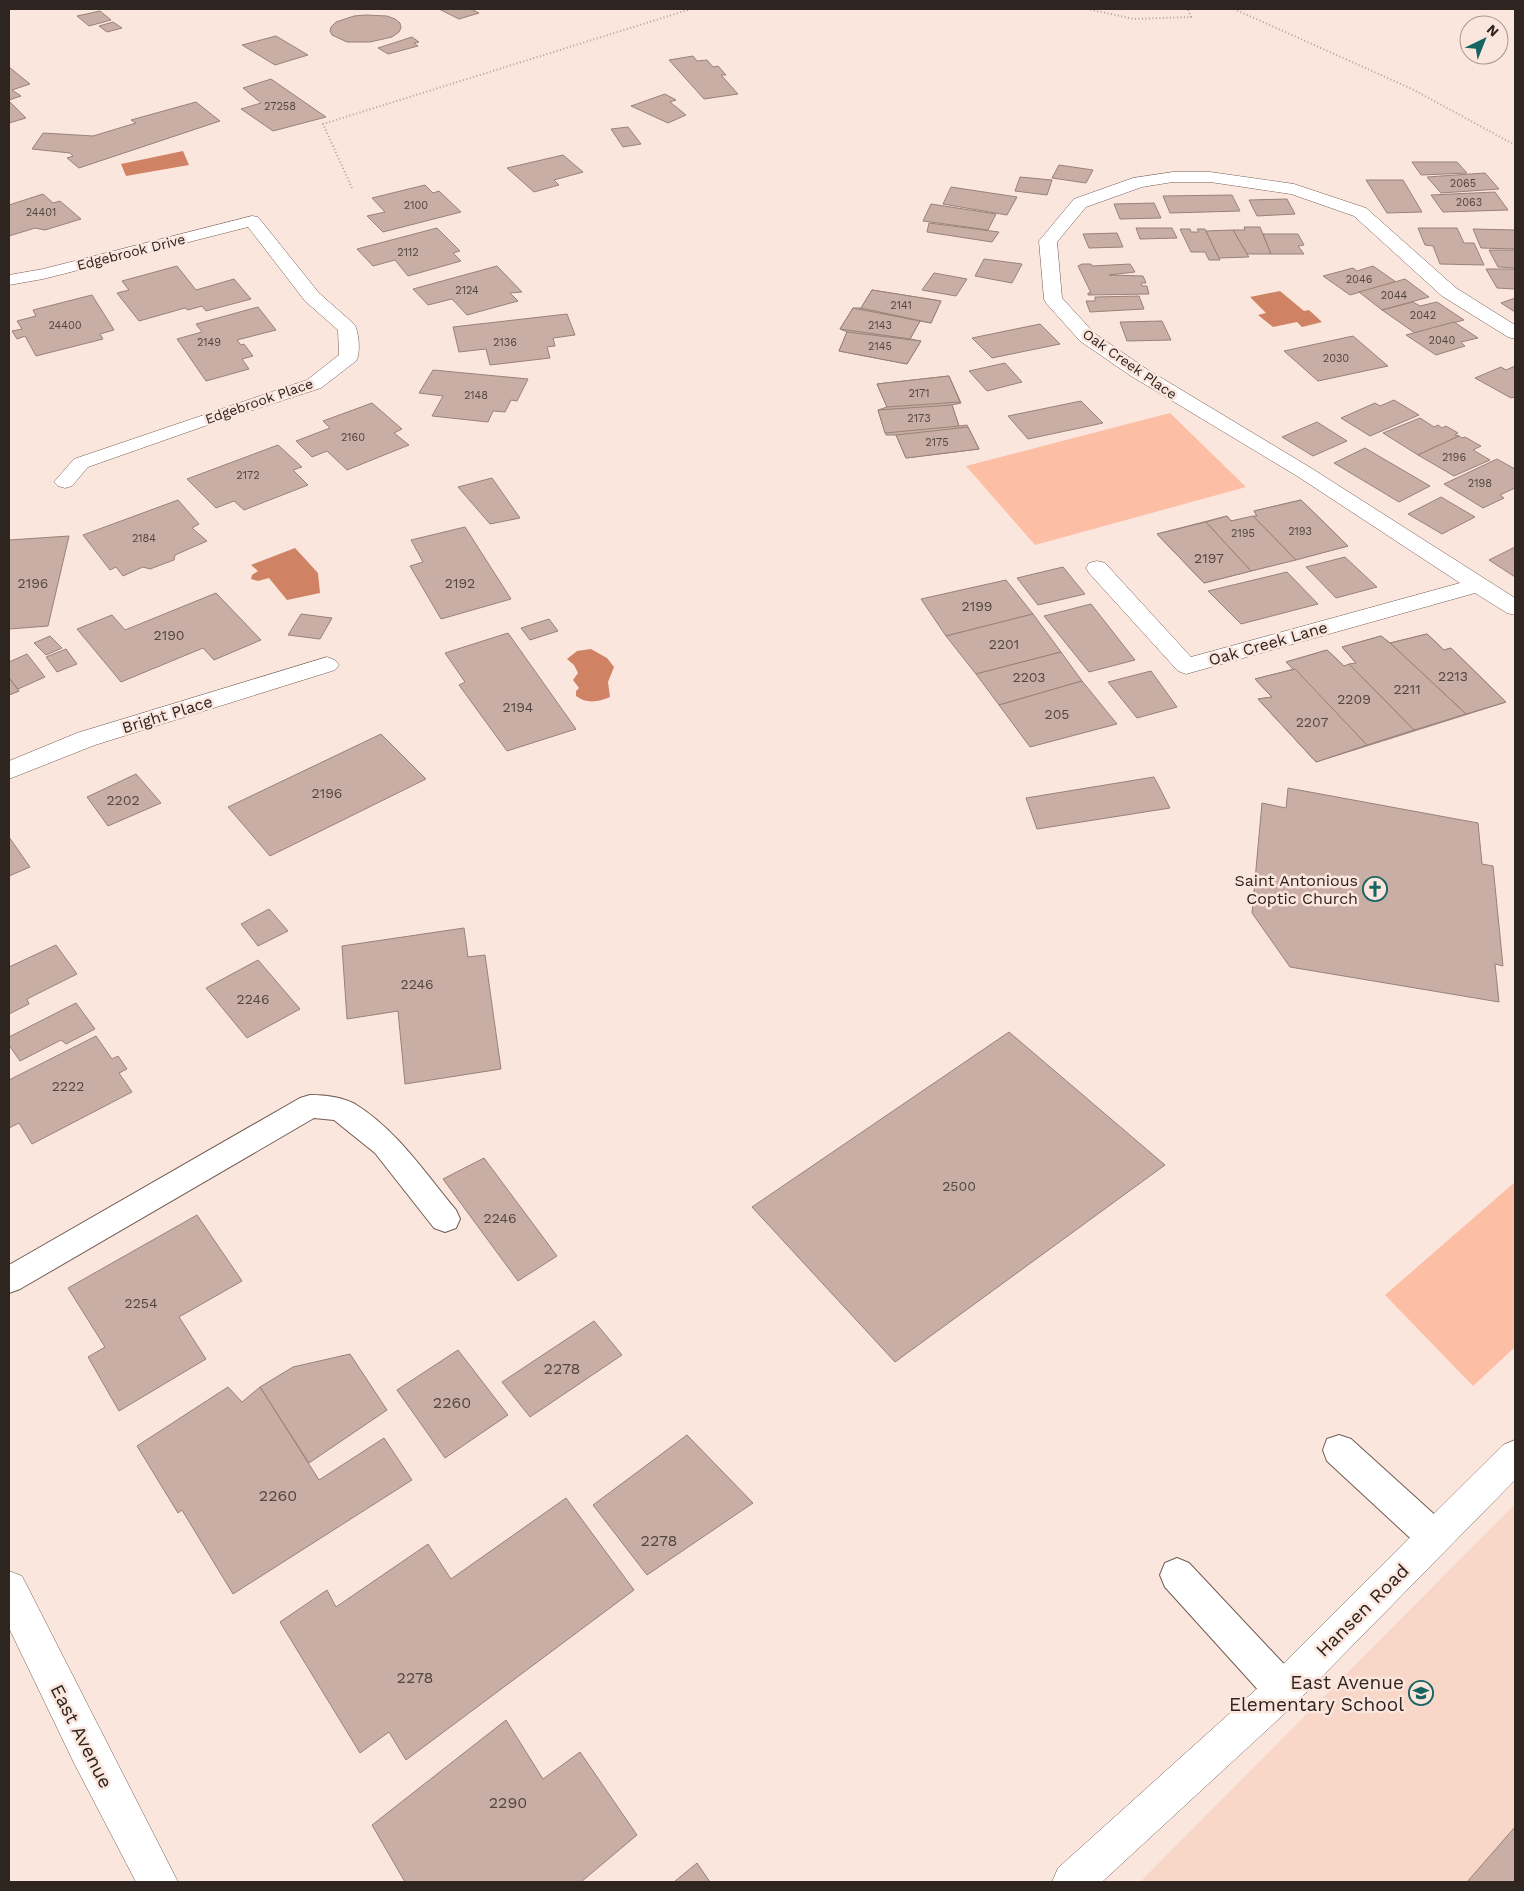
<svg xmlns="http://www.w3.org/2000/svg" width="1524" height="1891" font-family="'Work Sans',sans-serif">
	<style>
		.built { fill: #f8d6c8 }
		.green { fill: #fdbea6 }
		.water { fill: #cf8364 }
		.building { fill: #c8aea4; stroke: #9a8278 }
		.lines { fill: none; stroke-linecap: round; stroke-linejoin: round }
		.service-casing { stroke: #725c53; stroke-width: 2 }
		.minor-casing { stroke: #725c53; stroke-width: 1 }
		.tertiary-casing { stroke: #725c53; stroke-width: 1 }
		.path { stroke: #b2a199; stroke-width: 2; stroke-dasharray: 1 2.5; stroke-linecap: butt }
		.service { fill: #fff; fill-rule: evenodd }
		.minor { fill: #fff; fill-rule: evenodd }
		.tertiary { fill: #fff; fill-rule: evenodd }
		.labels { text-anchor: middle; stroke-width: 5; stroke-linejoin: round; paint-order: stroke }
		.far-number-label { font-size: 11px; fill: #544641 }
		.far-street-label { font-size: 14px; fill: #2e2420; stroke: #fbe6dd }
		.number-label { font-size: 14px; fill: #544641 }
		.street-label { font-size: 16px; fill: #2e2420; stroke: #fbe6dd }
		.poi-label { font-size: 16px; fill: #2e2420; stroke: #fbe6dd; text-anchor: end }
		.near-number-label { font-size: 16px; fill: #544641 }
		.near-street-label { font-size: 19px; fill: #2e2420; stroke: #fbe6dd }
		.near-poi-label { font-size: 19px; fill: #2e2420; stroke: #fbe6dd; text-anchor: end }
	</style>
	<rect width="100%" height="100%" fill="#fbe6dd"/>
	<!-- built -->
	<polygon class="built" points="1515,1504 1515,1882 1140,1882"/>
	<!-- green -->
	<g class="green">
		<polygon points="1170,413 1246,487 1035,545 966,466"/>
		<polygon points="1515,1182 1515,1347 1473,1386 1385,1295"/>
	</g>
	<!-- water -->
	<g class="water">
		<polygon points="183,151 189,165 126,176 121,164"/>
		<polygon points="1280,291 1304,311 1309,310 1322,322 1302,327 1297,322 1273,327 1258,315 1266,313 1250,297"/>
		<polygon points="295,548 318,573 320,593 287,600 269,578 258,581 251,579 252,575 258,571 251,565"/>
		<path d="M591 649 607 658 614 667 608 682 610 697C598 702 587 704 576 696V691L579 688 573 680 578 673 574 665 567 659 577 651Z"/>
	</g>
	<!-- building -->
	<g class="building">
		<polygon points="439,9 471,9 479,13 459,19"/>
		<polygon points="100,11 111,20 89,26 77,16"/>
		<polygon points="366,15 387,16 395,19 400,23 401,28 399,32 392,37 370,42 347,42 332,35 330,31 331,27 336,22 354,16"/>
		<polygon points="113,22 122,28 107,32 99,26"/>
		<polygon points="276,36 308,55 275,65 242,45"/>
		<polygon points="412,37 419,42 414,43 418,46 388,54 378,48"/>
		<polygon points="693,56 697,61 707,60 713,67 718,66 726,75 721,75 738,94 704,99 669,60"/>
		<polygon points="9,67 30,84 12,90 21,96 9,100"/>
		<polygon points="271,79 326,117 273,131 241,109 261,103 243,88"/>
		<polygon points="665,94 676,100 670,102 686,115 668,123 631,106"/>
		<polygon points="9,101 26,118 9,123"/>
		<polygon points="196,102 220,121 79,168 67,158 73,156 70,153 32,149 43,133 93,136 136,123 131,120"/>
		<polygon points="628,127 641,144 623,147 611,129"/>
		<polygon points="563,155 583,172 554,180 559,185 534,192 507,168"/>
		<polygon points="1412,162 1457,162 1467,173 1421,175"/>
		<polygon points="1059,165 1093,170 1086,183 1052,178"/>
		<polygon points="1485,173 1499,189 1441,193 1427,177"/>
		<polygon points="1020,177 1052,180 1047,195 1015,191"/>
		<polygon points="1366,180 1403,180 1422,212 1387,213"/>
		<polygon points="425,185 433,193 439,191 461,212 383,232 367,216 385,212 372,198"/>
		<polygon points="951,187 1017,197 1007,215 943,204"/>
		<polygon points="1495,192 1508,210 1443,212 1431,195"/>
		<polygon points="43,194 53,203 60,201 81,219 45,230 35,228 9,236 9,205"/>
		<polygon points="1232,195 1240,211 1170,213 1163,196"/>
		<polygon points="1287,199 1295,214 1257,216 1249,200"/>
		<polygon points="1154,203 1161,218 1120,219 1114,204"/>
		<polygon points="931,204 996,214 988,230 923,221"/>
		<polygon points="929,223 999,232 992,242 927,232"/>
		<polygon points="1244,227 1260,227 1271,254 1247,254 1233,230 1245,230"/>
		<polygon points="437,228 460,251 453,253 461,261 408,276 395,260 373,266 357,249"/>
		<polygon points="1136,228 1172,228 1177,238 1140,239"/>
		<polygon points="1418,228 1457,228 1464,243 1474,243 1484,265 1440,264 1433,246 1425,245"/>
		<polygon points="1180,229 1190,229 1191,232 1199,232 1197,229 1205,229 1220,260 1209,260 1205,252 1191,252"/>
		<polygon points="1473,229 1515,230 1515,249 1481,248"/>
		<polygon points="1233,230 1247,254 1249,257 1219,258 1206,231"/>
		<polygon points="1117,233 1123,247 1089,248 1083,234"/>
		<polygon points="1263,234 1298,234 1304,245 1298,246 1304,254 1271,254"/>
		<polygon points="1489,250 1515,250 1515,268 1498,267"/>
		<polygon points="984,259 1022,264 1012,283 975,276"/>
		<polygon points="1082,264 1091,264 1092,266 1130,264 1135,272 1109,275 1143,276 1146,283 1141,283 1142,286 1147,286 1149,294 1088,295 1088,293 1091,293 1078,266"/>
		<polygon points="177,266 196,290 234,279 251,299 206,311 202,306 188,310 185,308 139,321 117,293 129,290 122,281"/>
		<polygon points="497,266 522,292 510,293 518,301 467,315 452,299 428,305 413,289"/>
		<polygon points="1373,266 1396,282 1350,295 1323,276 1353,268 1357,271"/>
		<polygon points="1486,269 1515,269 1515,289 1497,288"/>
		<polygon points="934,273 967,279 956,296 922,290"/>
		<polygon points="1405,279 1429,297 1382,310 1359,292"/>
		<polygon points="872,290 941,301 931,323 920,321 910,339 921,341 907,364 839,351 847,332 840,329 853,308 861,308"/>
		<polygon points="872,290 941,301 931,323 861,308"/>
		<polygon points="92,295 114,330 100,334 103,339 36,356 25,336 17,339 12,331 22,329 17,321 36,316 33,310"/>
		<polygon points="1139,296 1144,309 1090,312 1086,301 1095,301 1095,297"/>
		<polygon points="1515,298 1515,312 1501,303"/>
		<polygon points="1413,302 1420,306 1437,302 1464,320 1415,333 1382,310"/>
		<polygon points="258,307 276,330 237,340 241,345 244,344 253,356 242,359 249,369 206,381 177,339 202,332 196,324"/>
		<polygon points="853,308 920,321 910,339 840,329"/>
		<polygon points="567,314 575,335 553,338 555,346 547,347 550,358 490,365 486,349 459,352 453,327"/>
		<polygon points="1162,321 1171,340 1127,341 1120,322"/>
		<polygon points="1454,322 1478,338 1461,342 1465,346 1436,355 1406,335"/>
		<polygon points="1040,324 1060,344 992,358 972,338"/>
		<polygon points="847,332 921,341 907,364 839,351"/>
		<polygon points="1353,336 1388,366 1318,381 1284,351"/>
		<polygon points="1005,363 1022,382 987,391 969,371"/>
		<polygon points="1515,366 1515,397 1511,398 1475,378 1501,367 1506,370"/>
		<polygon points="433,370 528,379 517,401 511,400 505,412 493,411 488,422 432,416 443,396 419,393"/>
		<polygon points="949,376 961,403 952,405 959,426 967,425 979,449 906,458 896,435 886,435 878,410 887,407 877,384"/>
		<polygon points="949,376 960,402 887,407 877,384"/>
		<polygon points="1394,400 1419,415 1370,436 1341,418 1375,403 1380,406"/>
		<polygon points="1081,401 1103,423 1028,439 1008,416"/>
		<polygon points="372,403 402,429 394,433 409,445 347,470 327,451 312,457 296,441 330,428 323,421"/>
		<polygon points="952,405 959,426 885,433 878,410"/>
		<polygon points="1420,418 1434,427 1438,425 1442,428 1446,426 1458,433 1455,435 1459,436 1418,455 1383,433"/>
		<polygon points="1317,422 1347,441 1313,456 1282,437"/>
		<polygon points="968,427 979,449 906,458 896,435"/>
		<polygon points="1459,436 1462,438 1465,437 1481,446 1473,450 1490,460 1454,476 1418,455"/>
		<polygon points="278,445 302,467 293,470 308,485 244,510 234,501 216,508 187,479"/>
		<polygon points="1365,448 1430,486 1399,502 1334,463"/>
		<polygon points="1497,459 1515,469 1515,488 1500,495 1504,498 1483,508 1444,484"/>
		<polygon points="492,478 520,518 490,524 458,487"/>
		<polygon points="1441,497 1475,517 1442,534 1408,514"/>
		<polygon points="178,500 199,524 192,528 207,541 175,555 174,560 150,569 143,567 123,576 116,567 110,570 83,535"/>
		<polygon points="1301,500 1348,546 1204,583 1157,534 1227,516 1231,521 1257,516 1254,511"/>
		<polygon points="1301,500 1348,546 1296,560 1253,516 1257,516 1254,511"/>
		<polygon points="1227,516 1231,521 1253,516 1296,560 1251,571 1206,522"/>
		<polygon points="1206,522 1227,545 1251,571 1204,583 1157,534"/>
		<polygon points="465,527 511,599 441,619 410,566 423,562 411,540"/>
		<polygon points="69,536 48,626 9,629 9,540"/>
		<polygon points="1515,547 1515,577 1489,560"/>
		<polygon points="1345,557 1377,587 1336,598 1306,567"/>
		<polygon points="1063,567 1085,594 1038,605 1017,578"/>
		<polygon points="1287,572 1318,604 1241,624 1208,591"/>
		<polygon points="1006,580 1033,614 946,636 921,599"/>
		<polygon points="216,593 261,640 214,660 203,648 121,682 77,629 112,615 125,630"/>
		<polygon points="1091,604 1135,660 1089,672 1044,616"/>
		<polygon points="301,614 332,618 320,639 288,635"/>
		<polygon points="1033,614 1061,652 976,674 946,636"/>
		<polygon points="549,619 558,631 530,640 521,628"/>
		<polygon points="508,633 576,729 507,751 459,685 465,682 445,653"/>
		<polygon points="1427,634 1444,650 1451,648 1506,702 1316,762 1258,699 1272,697 1255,679 1295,669 1286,662 1327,650 1344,666 1356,663 1342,647 1381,636 1390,643"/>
		<polygon points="1427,634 1444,650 1451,648 1506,702 1466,714 1390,643"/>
		<polygon points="50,636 62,648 46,655 34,643"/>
		<polygon points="1381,636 1390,643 1466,714 1414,730 1349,664 1356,663 1342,647"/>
		<polygon points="66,649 77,664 57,672 46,657"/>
		<polygon points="1327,650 1344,666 1349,664 1414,730 1367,745 1286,662"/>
		<polygon points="1061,652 1082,681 999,705 976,674"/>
		<polygon points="27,654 45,677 18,689 9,678 9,662"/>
		<polygon points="1295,669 1367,745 1316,762 1258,699 1272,697 1255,679"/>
		<polygon points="1151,671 1177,707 1137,718 1108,682"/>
		<polygon points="9,678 19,691 9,695"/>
		<polygon points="9,678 19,691 9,695"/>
		<polygon points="1082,681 1117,724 1030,747 999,705"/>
		<polygon points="381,734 426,779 270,856 228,807"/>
		<polygon points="136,774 161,803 108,826 87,797"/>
		<polygon points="1154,777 1170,808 1037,829 1026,798"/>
		<polygon points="1288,788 1478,823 1482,864 1493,866 1503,966 1495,964 1499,1002 1290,967 1252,913 1262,803 1286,808"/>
		<polygon points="9,837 30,867 9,876"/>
		<polygon points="269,909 288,931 258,946 241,924"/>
		<polygon points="464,928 468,957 485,955 501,1069 405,1084 398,1011 347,1019 342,946"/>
		<polygon points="56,945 77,974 27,999 29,1004 9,1014 9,967"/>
		<polygon points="258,960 300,1009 247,1038 206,988"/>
		<polygon points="76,1003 95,1029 66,1044 61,1040 20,1061 9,1045 9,1037"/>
		<polygon points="1009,1032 1165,1165 895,1362 752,1207"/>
		<polygon points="96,1036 112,1059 118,1056 127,1069 119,1073 132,1092 32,1144 19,1123 9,1128 9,1080"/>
		<polygon points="484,1158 557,1256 518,1281 443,1179"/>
		<polygon points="197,1215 242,1281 179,1317 206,1359 119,1411 88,1357 105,1347 68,1288"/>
		<polygon points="594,1321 622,1355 530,1417 502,1382"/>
		<polygon points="458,1350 508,1415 445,1458 397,1390"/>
		<polygon points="350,1354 387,1410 309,1463 260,1387 293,1367"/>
		<polygon points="228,1387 242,1402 260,1387 319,1480 384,1438 412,1480 233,1594 182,1510 178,1513 137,1446"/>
		<polygon points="687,1435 753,1503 647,1575 593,1505"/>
		<polygon points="566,1498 634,1590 406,1760 389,1732 360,1753 280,1622 327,1590 336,1607 428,1544 451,1579"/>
		<polygon points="506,1720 543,1779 580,1752 637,1835 581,1882 405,1882 372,1825"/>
		<polygon points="1515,1827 1515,1882 1467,1882"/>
		<polygon points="697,1863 710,1882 674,1882"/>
	</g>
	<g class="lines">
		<defs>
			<g id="service">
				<path d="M310 1095C325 1095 342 1097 355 1104 396 1129 425 1173 456 1210L460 1219 456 1228 445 1232 434 1228 375 1153 334 1120 314 1118 20 1289 9 1293V1265L300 1098Z"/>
				<polygon points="1339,1435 1351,1439 1446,1525 1451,1537 1446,1549 1434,1553 1422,1549 1327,1461 1323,1450 1327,1439"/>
				<polygon points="1177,1558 1189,1563 1296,1677 1301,1690 1296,1703 1283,1708 1270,1703 1165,1587 1160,1575 1165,1563"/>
			</g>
			<g id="minor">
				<polygon points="1173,172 1210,172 1294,184 1366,208 1456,288 1515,325 1515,339 1508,337 1442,296 1354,216 1291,194 1210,182 1173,182 1142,187 1086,207 1057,242 1062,298 1094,333 1145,368 1311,468 1515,598 1515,615 1507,613 1475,593 1186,674 1178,671 1089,573 1086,568 1089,563 1097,561 1105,563 1191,657 1460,583 1297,476 1131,376 1080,341 1046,303 1044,299 1039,241 1074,199 1133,178"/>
				<path d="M252 216 258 217 319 293 354 324C359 331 361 354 356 361L321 388 219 421 88 467 72 486 65 488 58 486 54 482 74 459 307 380 339 355 338 330 305 301 248 227 43 279 9 285V275L43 269Z"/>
				<polygon points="327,657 335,660 339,665 335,670 95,745 9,779 9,761 77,733"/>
			</g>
			<g id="tertiary">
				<polygon points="1515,1440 1515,1480 1296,1703 1102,1882 1052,1882 1058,1868 1270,1677 1503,1445"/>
				<polygon points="9,1571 22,1576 178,1882 136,1882 74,1763 9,1628"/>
			</g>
		</defs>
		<!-- service casing -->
		<use href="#service" class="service-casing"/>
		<!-- minor casing -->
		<use href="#minor" class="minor-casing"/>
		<!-- tertiary casing -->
		<use href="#tertiary" class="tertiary-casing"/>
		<!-- path -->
		<g class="path">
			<polyline points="1087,9 1134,19 1191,17 1188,9"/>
			<polyline points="1234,9 1412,89 1515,145"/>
			<polyline points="352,188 323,124 691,9"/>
		</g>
		<!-- service -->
		<use href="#service" class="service"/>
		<!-- minor -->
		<use href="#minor" class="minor"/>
		<!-- tertiary -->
		<use href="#tertiary" class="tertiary"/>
	</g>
	<!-- icons -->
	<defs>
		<symbol id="church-ring" viewBox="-11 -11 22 22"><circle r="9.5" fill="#fbe6dd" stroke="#176563" stroke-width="1.5"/><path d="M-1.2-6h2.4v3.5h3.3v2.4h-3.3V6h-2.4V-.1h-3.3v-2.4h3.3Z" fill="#176563"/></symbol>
		<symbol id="school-ring" viewBox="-11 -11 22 22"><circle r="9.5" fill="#fbe6dd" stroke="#176563" stroke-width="1.5"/><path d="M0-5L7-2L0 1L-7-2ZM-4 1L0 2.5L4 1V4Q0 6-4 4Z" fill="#176563"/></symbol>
	</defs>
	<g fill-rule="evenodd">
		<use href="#church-ring" x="1361" y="875" width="28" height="28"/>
		<use href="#school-ring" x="1407" y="1679" width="28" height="28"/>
	</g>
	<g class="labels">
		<!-- far-number labels -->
		<g class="far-number-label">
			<text x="280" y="110">27258</text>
			<text x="1463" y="187">2065</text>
			<text x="1469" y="206">2063</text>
			<text x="416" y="209">2100</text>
			<text x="41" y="216">24401</text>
			<text x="408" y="256">2112</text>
			<text x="1359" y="283">2046</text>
			<text x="467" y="294">2124</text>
			<text x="1394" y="299">2044</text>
			<text x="901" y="309">2141</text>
			<text x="1423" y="319">2042</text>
			<text x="65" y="329">24400</text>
			<text x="880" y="329">2143</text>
			<text x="1442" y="344">2040</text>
			<text x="209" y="346">2149</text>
			<text x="505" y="346">2136</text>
			<text x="880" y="350">2145</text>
			<text x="1336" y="362">2030</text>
			<text x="919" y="397">2171</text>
			<text x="476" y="399">2148</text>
			<text x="919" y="422">2173</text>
			<text x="353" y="441">2160</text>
			<text x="937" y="446">2175</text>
			<text x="1454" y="461">2196</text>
			<text x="248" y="479">2172</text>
			<text x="1480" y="487">2198</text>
			<text x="1300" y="535">2193</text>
			<text x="1243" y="537">2195</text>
			<text x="144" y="542">2184</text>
		</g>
		<!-- far-street labels -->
		<g class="far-street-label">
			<text transform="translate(131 252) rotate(-14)" y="5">Edgebrook Drive</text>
			<text transform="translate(1130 364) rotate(35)" y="5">Oak Creek Place</text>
			<text transform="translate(259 401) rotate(-19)" y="5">Edgebrook Place</text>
		</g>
		<!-- number labels -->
		<g class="number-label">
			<text x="1209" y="563">2197</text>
			<text x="33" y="588">2196</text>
			<text x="460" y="588">2192</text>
			<text x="977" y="611">2199</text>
			<text x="169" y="640">2190</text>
			<text x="1004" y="649">2201</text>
			<text x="1453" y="681">2213</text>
			<text x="1029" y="682">2203</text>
			<text x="1407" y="694">2211</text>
			<text x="1354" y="704">2209</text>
			<text x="518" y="712">2194</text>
			<text x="1057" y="719">205</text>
			<text x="1312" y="727">2207</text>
			<text x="327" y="798">2196</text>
			<text x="123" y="805">2202</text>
			<text x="417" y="989">2246</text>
			<text x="253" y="1004">2246</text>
			<text x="68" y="1091">2222</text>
			<text x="959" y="1191">2500</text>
			<text x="500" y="1223">2246</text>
			<text x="141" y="1308">2254</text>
		</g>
		<!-- street labels -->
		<g class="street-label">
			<text transform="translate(1268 643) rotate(-16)" y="6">Oak Creek Lane</text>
			<text transform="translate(167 714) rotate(-17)" y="6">Bright Place</text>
		</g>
		<!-- poi labels -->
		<g class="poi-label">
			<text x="1358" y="886">Saint Antonious<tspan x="1358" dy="18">Coptic Church</tspan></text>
		</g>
		<!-- near-number labels -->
		<g class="near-number-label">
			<text x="562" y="1374">2278</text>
			<text x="452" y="1408">2260</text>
			<text x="278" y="1501">2260</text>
			<text x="659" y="1546">2278</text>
			<text x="415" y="1683">2278</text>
			<text x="508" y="1808">2290</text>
		</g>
		<!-- near-street labels -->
		<g class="near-street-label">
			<text transform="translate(1362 1610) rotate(-45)" y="7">Hansen Road</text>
			<text transform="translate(82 1736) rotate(63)" y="7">East Avenue</text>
		</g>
		<!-- near-poi labels -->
		<g class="near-poi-label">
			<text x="1404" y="1689">East Avenue<tspan x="1404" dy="22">Elementary School</tspan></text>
		</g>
	</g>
	<!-- border -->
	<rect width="1524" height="1891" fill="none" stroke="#2e2420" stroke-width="20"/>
	<!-- north arrow -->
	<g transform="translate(1484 40) rotate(43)"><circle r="24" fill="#fbe6dd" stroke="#a99891"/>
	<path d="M0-4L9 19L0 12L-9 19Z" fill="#176563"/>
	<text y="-8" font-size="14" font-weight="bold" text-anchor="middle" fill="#2e2420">N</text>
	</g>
</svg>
